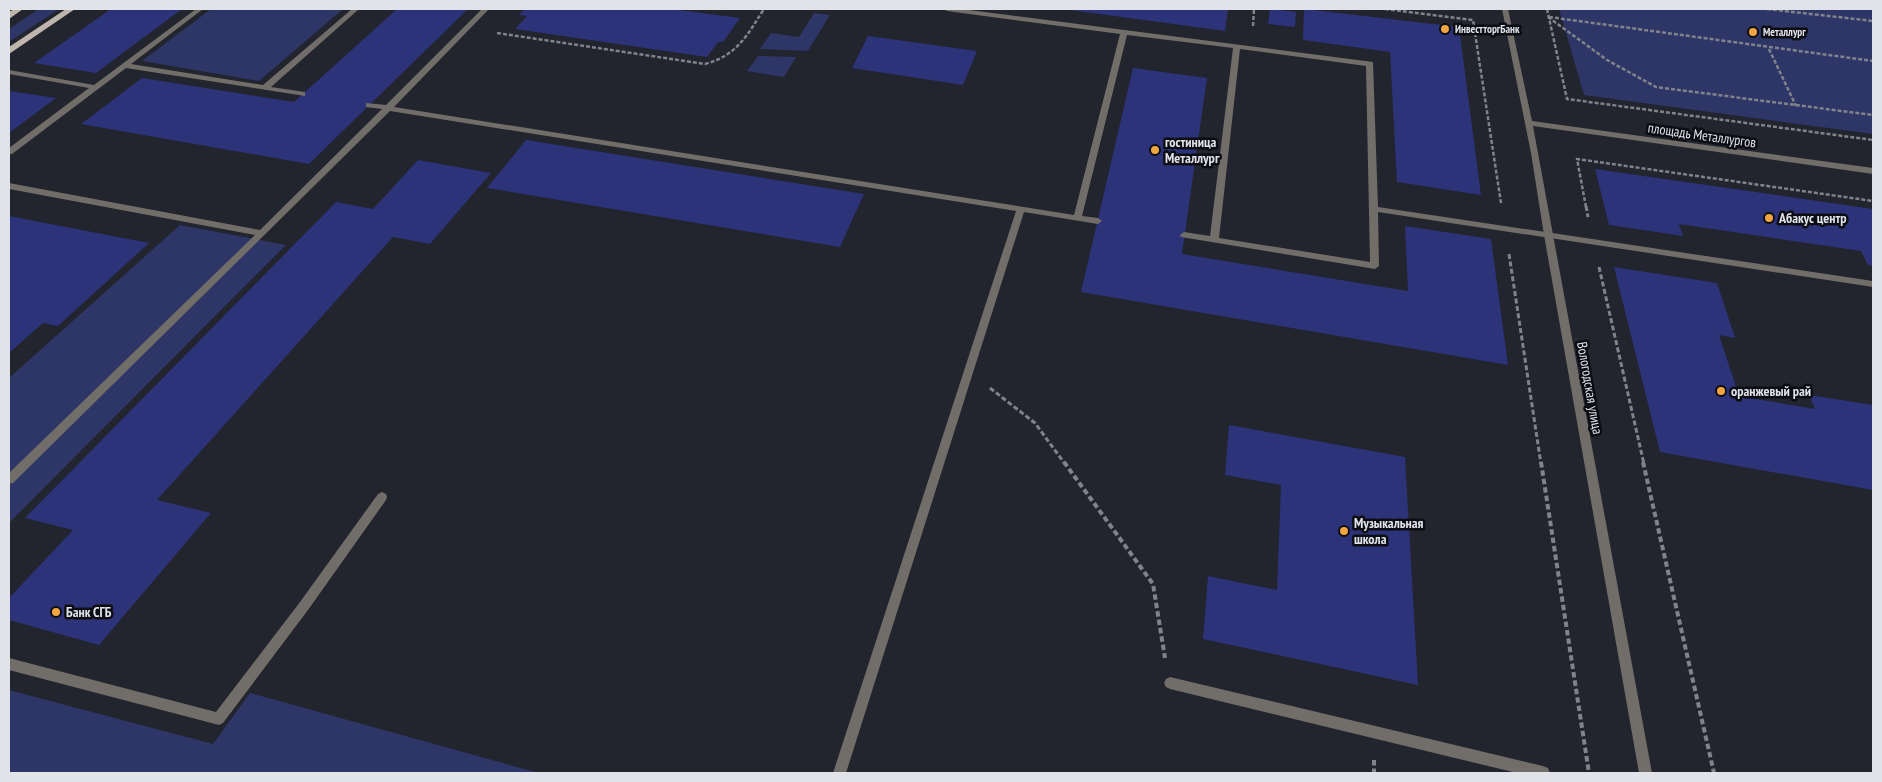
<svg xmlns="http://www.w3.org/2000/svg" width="1882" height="782" font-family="'PT Sans Narrow',sans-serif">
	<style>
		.green { fill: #2e3667 }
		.building { fill: #2c3378 }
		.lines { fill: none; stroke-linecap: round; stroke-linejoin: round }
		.path-far2 { stroke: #81838b; stroke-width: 2.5; stroke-dasharray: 4 2; stroke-linecap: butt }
		.path-far1 { stroke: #81838b; stroke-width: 3; stroke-dasharray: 5 2.5; stroke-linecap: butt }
		.path { stroke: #81838b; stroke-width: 4; stroke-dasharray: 5.5 3; stroke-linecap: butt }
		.lane { fill: #716d68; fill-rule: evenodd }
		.street { fill: #716d68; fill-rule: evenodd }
		.primary { fill: #beb6ad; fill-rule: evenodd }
		.poi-dot { fill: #f2a541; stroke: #0c0d12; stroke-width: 2 }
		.labels { text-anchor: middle; stroke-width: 5; stroke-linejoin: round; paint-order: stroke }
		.far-poi-label { font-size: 11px; font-weight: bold; fill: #e1e3e9; stroke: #0c0d12; text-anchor: start }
		.street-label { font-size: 14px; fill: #e1e3e9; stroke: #0c0d12 }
		.poi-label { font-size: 14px; font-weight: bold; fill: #e1e3e9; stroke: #0c0d12; text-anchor: start }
	</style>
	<rect width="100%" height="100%" fill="#22242e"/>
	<!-- green -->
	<g class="green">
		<polygon points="39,9 59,9 9,42 9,29"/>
		<polygon points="211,9 343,9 259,81 142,61"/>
		<polygon points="1559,9 1873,9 1873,134 1584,95"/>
		<polygon points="814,13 830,15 808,51 760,49 771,33 799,37"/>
		<polygon points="758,56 796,57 784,77 747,71"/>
		<polygon points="180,225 286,245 9,523 9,378"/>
		<polygon points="9,690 213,744 250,693 539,773 9,773"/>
	</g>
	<!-- building -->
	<g class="building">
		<polygon points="111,9 182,9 96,73 34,63"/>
		<polygon points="397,9 468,9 309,164 81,124 142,78 294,102"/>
		<polygon points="525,9 671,9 740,18 723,42 718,42 707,57 515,29 527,16 519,15"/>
		<polygon points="1063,9 1228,9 1225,31"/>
		<polygon points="1270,9 1296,12 1295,27 1268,24"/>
		<polygon points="1304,9 1459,27 1481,195 1397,182 1390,52 1303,40"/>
		<polygon points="868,36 977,51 963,85 852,68"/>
		<polygon points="1133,68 1207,78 1182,254 1408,291 1405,226 1491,239 1508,365 1081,292"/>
		<polygon points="9,91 56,98 9,133"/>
		<polygon points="526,140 864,194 840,247 487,188"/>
		<polygon points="418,160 491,173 430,244 393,237 157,500 211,513 99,645 9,620 9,598 73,530 25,518 336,202 373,209"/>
		<polygon points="1595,169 1873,209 1873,266 1868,265 1861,251 1679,224 1683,236 1609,225"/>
		<polygon points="9,216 149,243 58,326 43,323 9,353"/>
		<polygon points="1614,267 1717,283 1735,338 1719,335 1739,396 1815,409 1809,395 1873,405 1873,490 1660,452"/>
		<polygon points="1229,425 1405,457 1418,685 1203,639 1208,576 1277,590 1281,485 1225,475"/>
	</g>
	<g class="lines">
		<!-- path-far2 -->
		<g class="path-far2">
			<polyline points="1385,9 1473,20 1501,203"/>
			<polyline points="1547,9 1567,99 1873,140"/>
			<polyline points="1767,9 1873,21"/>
			<polyline points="1548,17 1607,60 1656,87 1873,115"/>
			<polyline points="1549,17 1873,61"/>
			<polyline points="1253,26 1254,9"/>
			<path d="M497 33 705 64C738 55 747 35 764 9"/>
			<polyline points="1769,49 1796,106"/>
			<polyline points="1586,207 1577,159 1873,201"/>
		</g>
		<!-- path-far1 -->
		<g class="path-far1">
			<polyline points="1586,206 1588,217"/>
			<polyline points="1509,254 1541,464"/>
			<polyline points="1599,267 1644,464"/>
			<polyline points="990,388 1035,423 1065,464"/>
		</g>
		<!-- path -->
		<g class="path">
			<polyline points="1064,462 1153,584 1165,658"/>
			<polyline points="1541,462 1589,773"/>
			<polyline points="1643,462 1714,773"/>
			<polyline points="1374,760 1374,773"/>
		</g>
		<!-- lane -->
		<g class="lane">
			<polygon points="196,9 203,9 131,64 263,85 352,9 359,9 271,87 305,92 305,96 126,68 12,154 9,154 9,148 89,88 9,74 9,70 94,85"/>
			<path d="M482 9H489L394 107 1074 215 1120 34 947 11 944 9H961L1373 62 1378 207 1873 281V287L1378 212 1379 266 1375 269 1181 237 1180 235 1184 232 1210 236 1233 48 1127 35 1082 216 1098 218 1102 221 1098 224 1024 212 846 773H833L1016 211 390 111 13 483 9 484V473L255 235 9 189V183L260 230 382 109 366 107V103L386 105ZM1240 49 1366 66 1370 262 1219 238Z"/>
			<polygon points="382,492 386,494 387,497 386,500 308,610 223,723 219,725 9,670 9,658 216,712 300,602 378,494"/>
			<polygon points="1170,677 1543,766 1548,768 1550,773 1517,773 1170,689 1166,687 1164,683 1166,679"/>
		</g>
		<!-- street -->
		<polygon class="street" points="1502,9 1508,9 1532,121 1873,168 1873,174 1533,126 1652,773 1639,773 1544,235 1531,153"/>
		<!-- primary -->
		<g class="primary">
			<polygon points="14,9 23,9 9,19 9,12"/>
			<polygon points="66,9 75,9 9,54 9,47"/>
		</g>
	</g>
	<!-- markers -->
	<g class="poi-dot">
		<circle cx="1445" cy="29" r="5"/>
		<circle cx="1753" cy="32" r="5"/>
		<circle cx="1155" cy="150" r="5"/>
		<circle cx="1769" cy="218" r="5"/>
		<circle cx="1721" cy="391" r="5"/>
		<circle cx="1344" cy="531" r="5"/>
		<circle cx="56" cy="612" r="5"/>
	</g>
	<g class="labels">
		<!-- far-poi labels -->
		<g class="far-poi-label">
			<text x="1455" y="33">ИнвестторгБанк</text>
			<text x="1763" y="36">Металлург</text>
		</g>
		<!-- street labels -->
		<g class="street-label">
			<text transform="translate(1702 135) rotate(8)" y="5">площадь Металлургов</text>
			<text transform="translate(1590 388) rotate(80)" y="5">Вологодская улица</text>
		</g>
		<!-- poi labels -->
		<g class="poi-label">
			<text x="1165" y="147">гостиница<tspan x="1165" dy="16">Металлург</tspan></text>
			<text x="1779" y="223">Абакус центр</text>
			<text x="1731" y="396">оранжевый рай</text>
			<text x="1354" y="528">Музыкальная<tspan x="1354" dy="16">школа</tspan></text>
			<text x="66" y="617">Банк СГБ</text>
		</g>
	</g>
	<!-- border -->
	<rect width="1882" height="782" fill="none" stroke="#e1e3e9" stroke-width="20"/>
</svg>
